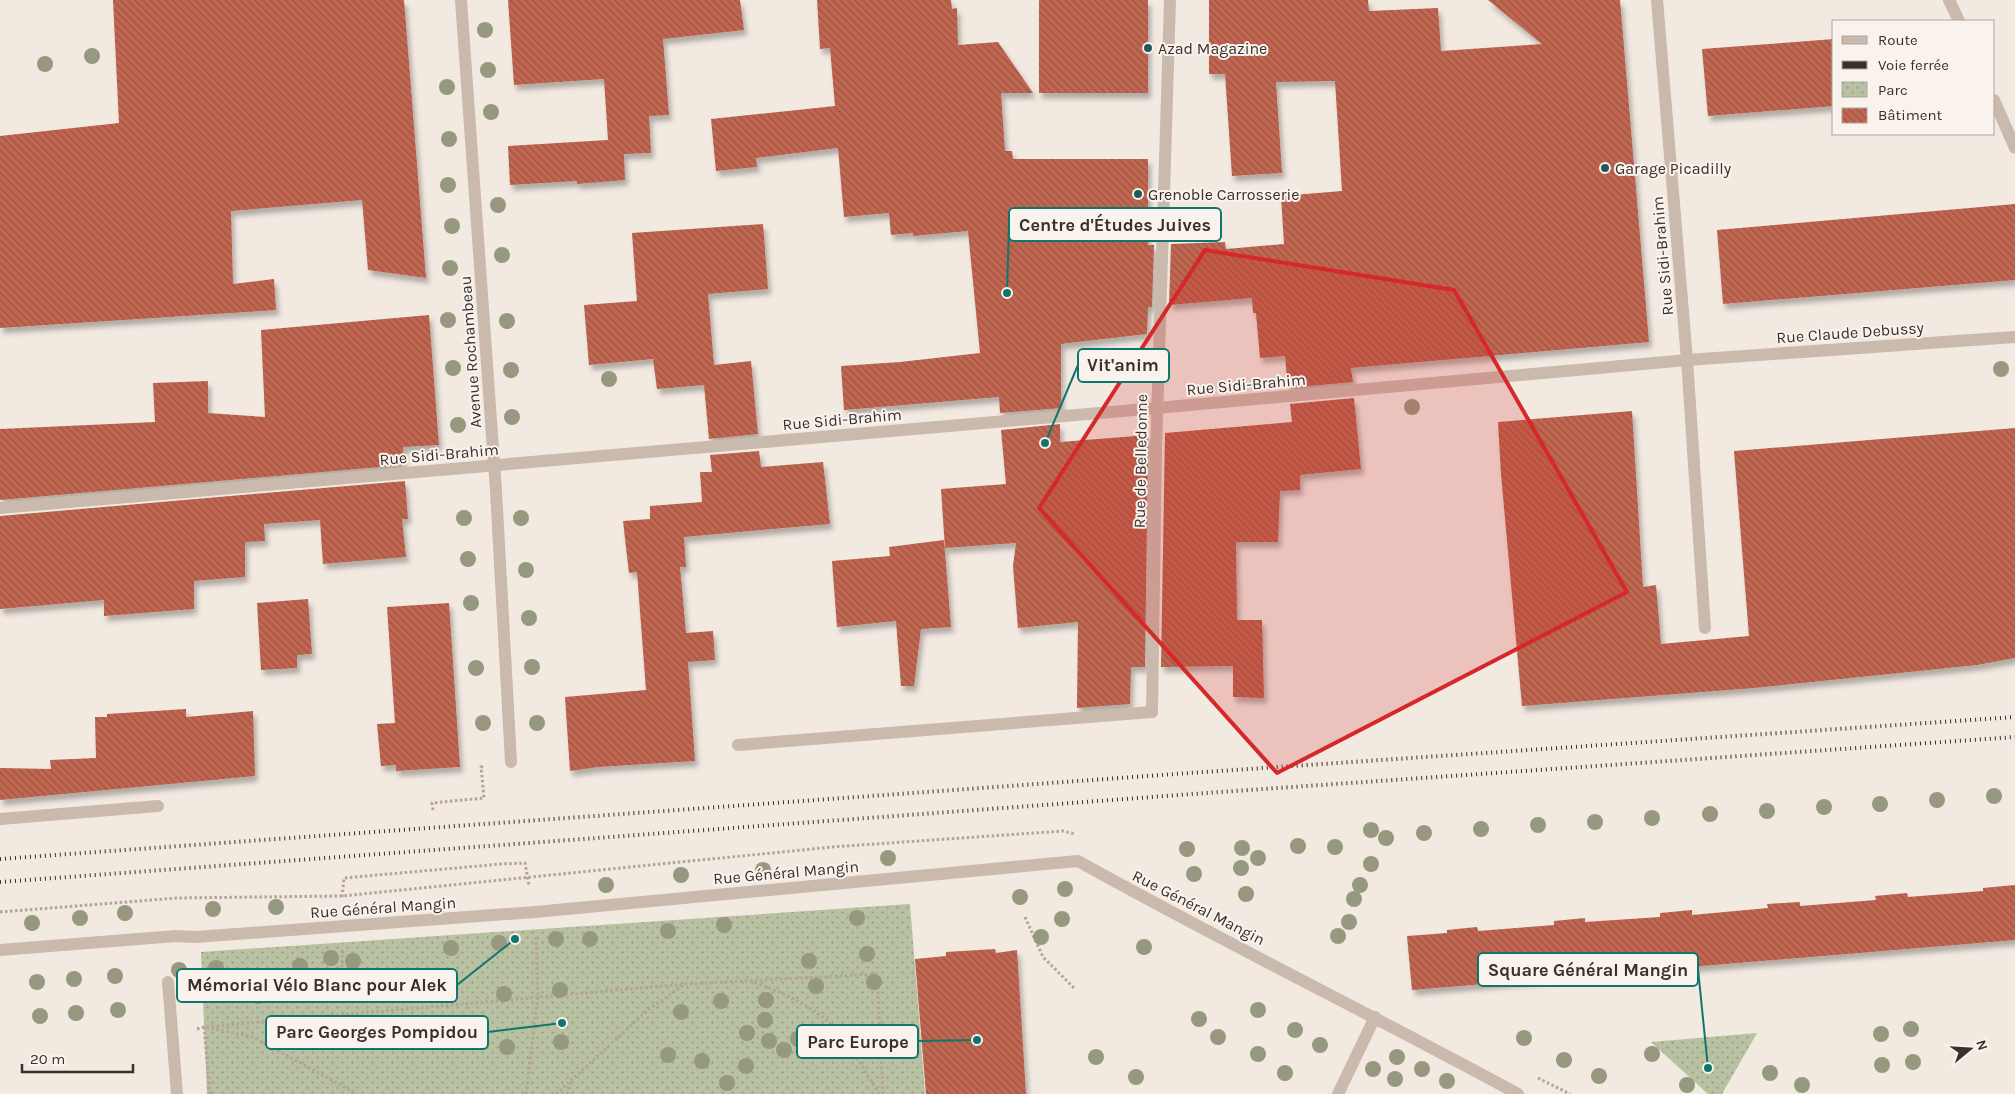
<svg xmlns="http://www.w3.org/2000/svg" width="2015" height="1094" font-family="Karla,sans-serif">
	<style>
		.park { fill: url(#park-dots) }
		.building { fill: url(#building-back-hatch); filter: url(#shadow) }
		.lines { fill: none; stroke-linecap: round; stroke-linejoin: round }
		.path { stroke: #b6a397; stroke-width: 3; stroke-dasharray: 2.5 2.5; stroke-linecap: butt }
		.service { stroke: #cab9ad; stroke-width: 12 }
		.pedestrian { stroke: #cab9ad; stroke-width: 12 }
		.minor { stroke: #cab9ad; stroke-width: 12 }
		.rail { stroke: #392f2b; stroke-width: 4; stroke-dasharray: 1 4; stroke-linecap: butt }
		.tree { fill: #969880 }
		.marked { fill: #d62828; fill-opacity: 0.2; stroke: #d62828; stroke-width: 4; stroke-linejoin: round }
		.poi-dot { fill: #225859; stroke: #faf3ed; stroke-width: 2 }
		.labels { text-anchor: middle; stroke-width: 4; stroke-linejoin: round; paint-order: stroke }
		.poi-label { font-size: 16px; fill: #392f2b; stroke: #faf3ed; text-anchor: start }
		.street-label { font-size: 16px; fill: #392f2b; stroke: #faf3ed }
		.leader { fill: none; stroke: #0f766e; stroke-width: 2 }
		.callout-dot { fill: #0f766e; stroke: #faf3ed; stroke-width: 2 }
		.callout { fill: #faf3ed; stroke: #0f766e; stroke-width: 2 }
		.callout-label { font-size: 18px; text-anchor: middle; font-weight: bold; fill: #392f2b }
	</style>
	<defs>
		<pattern id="park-dots" width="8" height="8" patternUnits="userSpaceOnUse" patternTransform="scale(1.25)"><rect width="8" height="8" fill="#b8c1a1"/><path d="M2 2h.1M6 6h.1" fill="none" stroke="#979d83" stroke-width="1.8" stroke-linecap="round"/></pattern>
		<pattern id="building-back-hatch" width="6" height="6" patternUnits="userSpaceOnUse" patternTransform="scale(1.25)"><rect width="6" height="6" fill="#c06651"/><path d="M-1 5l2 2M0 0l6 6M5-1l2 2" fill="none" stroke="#9d5443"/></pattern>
		<filter id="shadow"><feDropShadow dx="3" dy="5.5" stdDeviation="2.5" flood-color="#0004"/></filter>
	</defs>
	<rect width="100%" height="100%" fill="#f2e9e1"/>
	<!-- park -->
	<g class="park">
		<polygon points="910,904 925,1094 207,1094 201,952"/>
		<polygon points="1757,1033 1722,1094 1708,1094 1651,1042"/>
	</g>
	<!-- building -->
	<g class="building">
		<polygon points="113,0 404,0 426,278 368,270 362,200 231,211 233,284 274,279 276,310 0,328 0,136 119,123"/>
		<polygon points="508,0 740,0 744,30 663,39 669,115 649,116 651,153 624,154 625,180 577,184 577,181 510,185 508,146 608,140 604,79 514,85"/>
		<polygon points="817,0 951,0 952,9 957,8 958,45 998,42 1033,93 1001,93 1005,151 1012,151 1013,159 1148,159 1148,245 1154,245 1152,307 1148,307 1147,334 1061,344 1061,408 1000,413 999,397 844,410 841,366 900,362 980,353 968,231 913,236 913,233 891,235 889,213 844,217 838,148 756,158 757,167 716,171 711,119 835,106 830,48 820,49"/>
		<rect x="1039" y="0" width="109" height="93"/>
		<polygon points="1209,0 1368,0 1369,11 1438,8 1441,51 1542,44 1488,0 1620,0 1649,342 1351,368 1353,382 1288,388 1285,356 1260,358 1256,313 1253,313 1252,298 1169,305 1171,244 1225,242 1226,249 1284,244 1281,196 1342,191 1335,81 1276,82 1282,173 1232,176 1225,74 1209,74"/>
		<polygon points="1834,39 1834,106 1708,116 1702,49"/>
		<polygon points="2015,204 2015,280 1723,304 1717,230"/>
		<polygon points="763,224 768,289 708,294 714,365 751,361 758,434 709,439 704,385 657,389 653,359 589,365 584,305 637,301 632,233"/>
		<polygon points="429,315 439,445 403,447 404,465 0,500 0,429 155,422 153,383 208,381 208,413 265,417 261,330"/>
		<polygon points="1354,398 1361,469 1300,475 1300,490 1280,491 1278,542 1236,542 1237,620 1262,620 1264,698 1233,697 1233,666 1161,667 1165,433 1292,422 1290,404"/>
		<polygon points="1632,411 1643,587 1656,585 1661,644 1749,636 1734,451 2015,428 2015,658 1977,665 1754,688 1522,706 1501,474 1498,422"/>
		<polygon points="1060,424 1060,442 1148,435 1145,667 1131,667 1130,704 1077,708 1078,622 1018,628 1013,566 1016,543 945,548 941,489 1006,484 1001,430"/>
		<polygon points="759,451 761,467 823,462 830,524 684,537 686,567 680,567 686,633 713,631 715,660 688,662 695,761 598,767 570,771 565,697 646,690 637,572 629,573 623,521 650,519 650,506 702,502 700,472 712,472 710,455"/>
		<polygon points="405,481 408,519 402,519 406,557 323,564 320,520 264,524 265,541 245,542 245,577 194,581 194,609 104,616 104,600 0,609 0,516"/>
		<polygon points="944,540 951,627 921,629 914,686 901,686 896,621 837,627 832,561 890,556 889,547"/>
		<polygon points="308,599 312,654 297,655 297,668 261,670 257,603"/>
		<polygon points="449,603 460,767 396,771 396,765 381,766 377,724 395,723 387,607"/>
		<polygon points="186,709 186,717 253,711 255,776 0,800 0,768 51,769 50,760 96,758 95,717 107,717 107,714"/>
		<polygon points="2015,885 2015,940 1412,990 1407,936 1447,933 1447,930 1477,927 1478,931 1554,925 1554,921 1585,918 1585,922 1660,917 1660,913 1692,910 1692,915 1768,908 1767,904 1800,902 1800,906 1876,900 1875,896 1907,893 1908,897 1983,891 1983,888"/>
		<polygon points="995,949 996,953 1017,950 1026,1094 926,1094 915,959 946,956 946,952"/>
	</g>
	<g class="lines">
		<!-- path -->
		<g class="path">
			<polyline points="433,810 432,803 484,798 481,767 485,766"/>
			<polyline points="342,897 344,878 501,864 525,863 529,886"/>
			<polyline points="0,912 177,898 342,896 831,847 1063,831 1075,834"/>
			<polyline points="1025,917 1043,957 1075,989"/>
			<polyline points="342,950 342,970"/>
			<path d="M750 981C778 991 806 1002 828 1022 850 1041 864 1070 879 1094"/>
			<polyline points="197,1029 204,1027 253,1037 357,1094"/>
			<polyline points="1538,1078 1570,1094"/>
			<polyline points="210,1094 204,1027 686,984 877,974 883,1094"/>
			<polyline points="526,1094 538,996 536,937"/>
			<polyline points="556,1094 648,1010 685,984"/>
			<polyline points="567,1094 572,1080"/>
		</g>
		<!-- service -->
		<g class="service">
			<polyline points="1949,0 1959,21"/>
			<polyline points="1994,100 2015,148"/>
			<polyline points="1687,360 1705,628"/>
			<polyline points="738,745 1152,712"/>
			<polyline points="0,819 158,806"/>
			<polyline points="1338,1094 1375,1017"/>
		</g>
		<!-- pedestrian -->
		<polyline class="pedestrian" points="168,982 177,1094"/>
		<!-- minor -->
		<g class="minor">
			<polyline points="461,0 496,491 511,762"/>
			<polyline points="1657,0 1687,360"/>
			<polyline points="0,508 1157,408 1687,360 2015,337"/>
			<polyline points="1152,712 1156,450 1170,0"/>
			<path d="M0 950 176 936 196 937 535 912 1078 861C1223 942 1373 1015 1518 1094"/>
		</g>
		<!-- rail -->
		<g class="rail">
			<polyline points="0,859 1175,774 2015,717"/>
			<polyline points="0,882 1220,792 2015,737"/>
		</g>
	</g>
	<!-- trees -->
	<g class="tree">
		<circle cx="485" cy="30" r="8"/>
		<circle cx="92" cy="56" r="8"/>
		<circle cx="45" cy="64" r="8"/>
		<circle cx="488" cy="70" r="8"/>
		<circle cx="447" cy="87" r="8"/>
		<circle cx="491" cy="112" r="8"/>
		<circle cx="449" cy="139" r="8"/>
		<circle cx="448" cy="185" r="8"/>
		<circle cx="498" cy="205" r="8"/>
		<circle cx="452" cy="226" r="8"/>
		<circle cx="502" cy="255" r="8"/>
		<circle cx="450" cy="268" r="8"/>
		<circle cx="448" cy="320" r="8"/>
		<circle cx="507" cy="321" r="8"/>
		<circle cx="453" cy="368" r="8"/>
		<circle cx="2001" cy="369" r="8"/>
		<circle cx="511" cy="370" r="8"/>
		<circle cx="609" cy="379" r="8"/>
		<circle cx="1412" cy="407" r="8"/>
		<circle cx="512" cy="417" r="8"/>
		<circle cx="458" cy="425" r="8"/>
		<circle cx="464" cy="518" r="8"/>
		<circle cx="521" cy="518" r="8"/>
		<circle cx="468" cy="559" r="8"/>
		<circle cx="526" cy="570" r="8"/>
		<circle cx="471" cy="603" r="8"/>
		<circle cx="529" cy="618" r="8"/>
		<circle cx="532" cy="667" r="8"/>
		<circle cx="476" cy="668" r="8"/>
		<circle cx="483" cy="723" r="8"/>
		<circle cx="537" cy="723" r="8"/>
		<circle cx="1994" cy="796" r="8"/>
		<circle cx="1937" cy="800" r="8"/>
		<circle cx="1880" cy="804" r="8"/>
		<circle cx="1824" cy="807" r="8"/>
		<circle cx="1767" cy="811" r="8"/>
		<circle cx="1710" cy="814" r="8"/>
		<circle cx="1652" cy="818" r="8"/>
		<circle cx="1595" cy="822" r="8"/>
		<circle cx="1538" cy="825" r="8"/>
		<circle cx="1481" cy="829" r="8"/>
		<circle cx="1371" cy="830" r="8"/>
		<circle cx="1424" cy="833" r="8"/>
		<circle cx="1386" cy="838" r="8"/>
		<circle cx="1298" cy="846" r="8"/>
		<circle cx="1335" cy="847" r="8"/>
		<circle cx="1242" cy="848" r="8"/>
		<circle cx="1187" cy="849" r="8"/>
		<circle cx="888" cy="858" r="8"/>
		<circle cx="1258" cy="858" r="8"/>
		<circle cx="1371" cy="864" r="8"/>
		<circle cx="1241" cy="868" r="8"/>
		<circle cx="763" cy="870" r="8"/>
		<circle cx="1194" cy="874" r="8"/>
		<circle cx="681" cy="875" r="8"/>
		<circle cx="606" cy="885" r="8"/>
		<circle cx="1360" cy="885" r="8"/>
		<circle cx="1065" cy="889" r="8"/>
		<circle cx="1246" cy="894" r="8"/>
		<circle cx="1020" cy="897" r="8"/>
		<circle cx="1354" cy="899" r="8"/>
		<circle cx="276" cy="907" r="8"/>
		<circle cx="213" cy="909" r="8"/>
		<circle cx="125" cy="913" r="8"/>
		<circle cx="80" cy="918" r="8"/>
		<circle cx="857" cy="918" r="8"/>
		<circle cx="1062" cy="919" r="8"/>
		<circle cx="1349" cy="922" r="8"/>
		<circle cx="32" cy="923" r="8"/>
		<circle cx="724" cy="925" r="8"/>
		<circle cx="668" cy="931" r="8"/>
		<circle cx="1338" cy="936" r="8"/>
		<circle cx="1041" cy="937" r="8"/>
		<circle cx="556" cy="939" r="8"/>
		<circle cx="590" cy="939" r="8"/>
		<circle cx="499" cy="943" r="8"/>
		<circle cx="1144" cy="947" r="8"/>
		<circle cx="451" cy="948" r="8"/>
		<circle cx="867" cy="954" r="8"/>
		<circle cx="331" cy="958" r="8"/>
		<circle cx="353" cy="961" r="8"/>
		<circle cx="809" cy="961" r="8"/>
		<circle cx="300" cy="966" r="8"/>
		<circle cx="216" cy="968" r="8"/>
		<circle cx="179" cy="970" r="8"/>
		<circle cx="115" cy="976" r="8"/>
		<circle cx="74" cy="979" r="8"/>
		<circle cx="37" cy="982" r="8"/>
		<circle cx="874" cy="982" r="8"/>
		<circle cx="450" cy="986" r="8"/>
		<circle cx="816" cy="986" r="8"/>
		<circle cx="560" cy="990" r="8"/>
		<circle cx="504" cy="994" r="8"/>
		<circle cx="258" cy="996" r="8"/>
		<circle cx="766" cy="1000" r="8"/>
		<circle cx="721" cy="1001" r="8"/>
		<circle cx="118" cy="1010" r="8"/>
		<circle cx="1258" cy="1010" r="8"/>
		<circle cx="681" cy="1012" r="8"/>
		<circle cx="76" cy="1013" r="8"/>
		<circle cx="40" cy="1016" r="8"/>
		<circle cx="1199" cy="1019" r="8"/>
		<circle cx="765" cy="1020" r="8"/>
		<circle cx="1911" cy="1029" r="8"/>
		<circle cx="1295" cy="1030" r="8"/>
		<circle cx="747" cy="1033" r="8"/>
		<circle cx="1881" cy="1034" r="8"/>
		<circle cx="1218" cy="1037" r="8"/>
		<circle cx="1524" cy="1038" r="8"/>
		<circle cx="798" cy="1039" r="8"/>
		<circle cx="769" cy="1041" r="8"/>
		<circle cx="561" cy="1042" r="8"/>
		<circle cx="1320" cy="1045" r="8"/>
		<circle cx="507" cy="1047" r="8"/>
		<circle cx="784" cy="1050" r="8"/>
		<circle cx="1258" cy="1054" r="8"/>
		<circle cx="1652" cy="1054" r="8"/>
		<circle cx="668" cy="1055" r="8"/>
		<circle cx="1096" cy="1057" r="8"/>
		<circle cx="1397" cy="1057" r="8"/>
		<circle cx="1564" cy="1060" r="8"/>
		<circle cx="702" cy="1061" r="8"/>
		<circle cx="1913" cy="1062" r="8"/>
		<circle cx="1882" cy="1065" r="8"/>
		<circle cx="746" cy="1066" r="8"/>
		<circle cx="1373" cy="1069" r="8"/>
		<circle cx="1422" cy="1069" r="8"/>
		<circle cx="1285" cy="1073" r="8"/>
		<circle cx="1770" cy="1073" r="8"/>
		<circle cx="1599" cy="1076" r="8"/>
		<circle cx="1136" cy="1077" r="8"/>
		<circle cx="1395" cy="1079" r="8"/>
		<circle cx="1447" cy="1081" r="8"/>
		<circle cx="727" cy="1083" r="8"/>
		<circle cx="1687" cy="1085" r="8"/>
		<circle cx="1802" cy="1085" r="8"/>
	</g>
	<!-- marked area -->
	<path class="marked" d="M1205 250 1454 290 1627 592 1277 773 1039 508Z"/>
	<!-- markers -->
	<g class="poi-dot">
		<circle cx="1148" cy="48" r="5"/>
		<circle cx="1605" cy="168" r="5"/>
		<circle cx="1138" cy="194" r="5"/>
	</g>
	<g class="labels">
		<!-- poi labels -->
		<g class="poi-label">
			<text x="1158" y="54">Azad Magazine</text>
			<text x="1615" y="174">Garage Picadilly</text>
			<text x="1148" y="200">Grenoble Carrosserie</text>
		</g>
		<!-- street labels -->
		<g class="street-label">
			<text transform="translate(1662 256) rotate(-95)" y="6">Rue Sidi-Brahim</text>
			<text transform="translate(1850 332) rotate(-4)" y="6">Rue Claude Debussy</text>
			<text transform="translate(470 352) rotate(-94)" y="6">Avenue Rochambeau</text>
			<text transform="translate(1246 384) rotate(-5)" y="6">Rue Sidi-Brahim</text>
			<text transform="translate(842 419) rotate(-5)" y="6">Rue Sidi-Brahim</text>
			<text transform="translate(439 454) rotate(-5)" y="6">Rue Sidi-Brahim</text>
			<text transform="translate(1140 461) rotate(-89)" y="6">Rue de Belledonne</text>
			<text transform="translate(786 872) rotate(-5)" y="6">Rue Général Mangin</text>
			<text transform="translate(383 907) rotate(-4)" y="6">Rue Général Mangin</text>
			<text transform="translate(1199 907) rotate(27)" y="6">Rue Général Mangin</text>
		</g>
	</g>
	<!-- callouts -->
	<path class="leader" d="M1007 293L1009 224M1045 443L1078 365M1708 1068L1698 969M515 939L457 985M562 1023L488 1032M977 1040L918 1041"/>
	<g class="callout-dot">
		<circle cx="1007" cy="293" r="5"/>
		<circle cx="1045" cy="443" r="5"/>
		<circle cx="1708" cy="1068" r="5"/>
		<circle cx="515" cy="939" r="5"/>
		<circle cx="562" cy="1023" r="5"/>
		<circle cx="977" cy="1040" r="5"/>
	</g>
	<g class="callout">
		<rect x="1009" y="208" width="212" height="33" rx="5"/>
		<rect x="1078" y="349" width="91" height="33" rx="5"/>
		<rect x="1478" y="953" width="220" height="33" rx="5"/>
		<rect x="177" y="969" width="280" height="33" rx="5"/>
		<rect x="266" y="1016" width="222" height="33" rx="5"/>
		<rect x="797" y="1025" width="121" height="33" rx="5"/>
	</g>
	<g class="callout-label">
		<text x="1115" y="231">Centre d'Études Juives</text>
		<text x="1123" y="371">Vit'anim</text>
		<text x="1588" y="976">Square Général Mangin</text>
		<text x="317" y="991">Mémorial Vélo Blanc pour Alek</text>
		<text x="377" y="1038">Parc Georges Pompidou</text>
		<text x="858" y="1048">Parc Europe</text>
	</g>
	<!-- legend -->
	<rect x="1832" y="20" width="162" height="115" fill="#faf3ed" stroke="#ada59f"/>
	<rect x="1842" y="36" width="25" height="8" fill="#cab9ad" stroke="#ada59f"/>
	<text x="1878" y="45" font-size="15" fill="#392f2b">Route</text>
	<rect x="1842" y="61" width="25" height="8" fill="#392f2b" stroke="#ada59f"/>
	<text x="1878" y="70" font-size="15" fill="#392f2b">Voie ferrée</text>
	<rect x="1842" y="82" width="25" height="15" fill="url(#park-dots)" stroke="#ada59f"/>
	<text x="1878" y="95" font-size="15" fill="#392f2b">Parc</text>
	<rect x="1842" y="108" width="25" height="15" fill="url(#building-back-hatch)" stroke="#ada59f"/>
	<text x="1878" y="120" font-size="15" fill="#392f2b">Bâtiment</text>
	<!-- north arrow -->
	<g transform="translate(1970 1049) rotate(72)" stroke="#faf3ed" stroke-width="4" paint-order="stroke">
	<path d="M0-4L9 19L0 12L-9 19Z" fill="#392f2b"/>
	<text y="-8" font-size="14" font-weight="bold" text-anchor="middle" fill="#392f2b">N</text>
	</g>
	<!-- scale -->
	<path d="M22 1064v8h111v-8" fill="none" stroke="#392f2b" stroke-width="2.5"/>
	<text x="30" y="1064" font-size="15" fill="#392f2b" stroke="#faf3ed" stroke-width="4" paint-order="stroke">20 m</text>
</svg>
